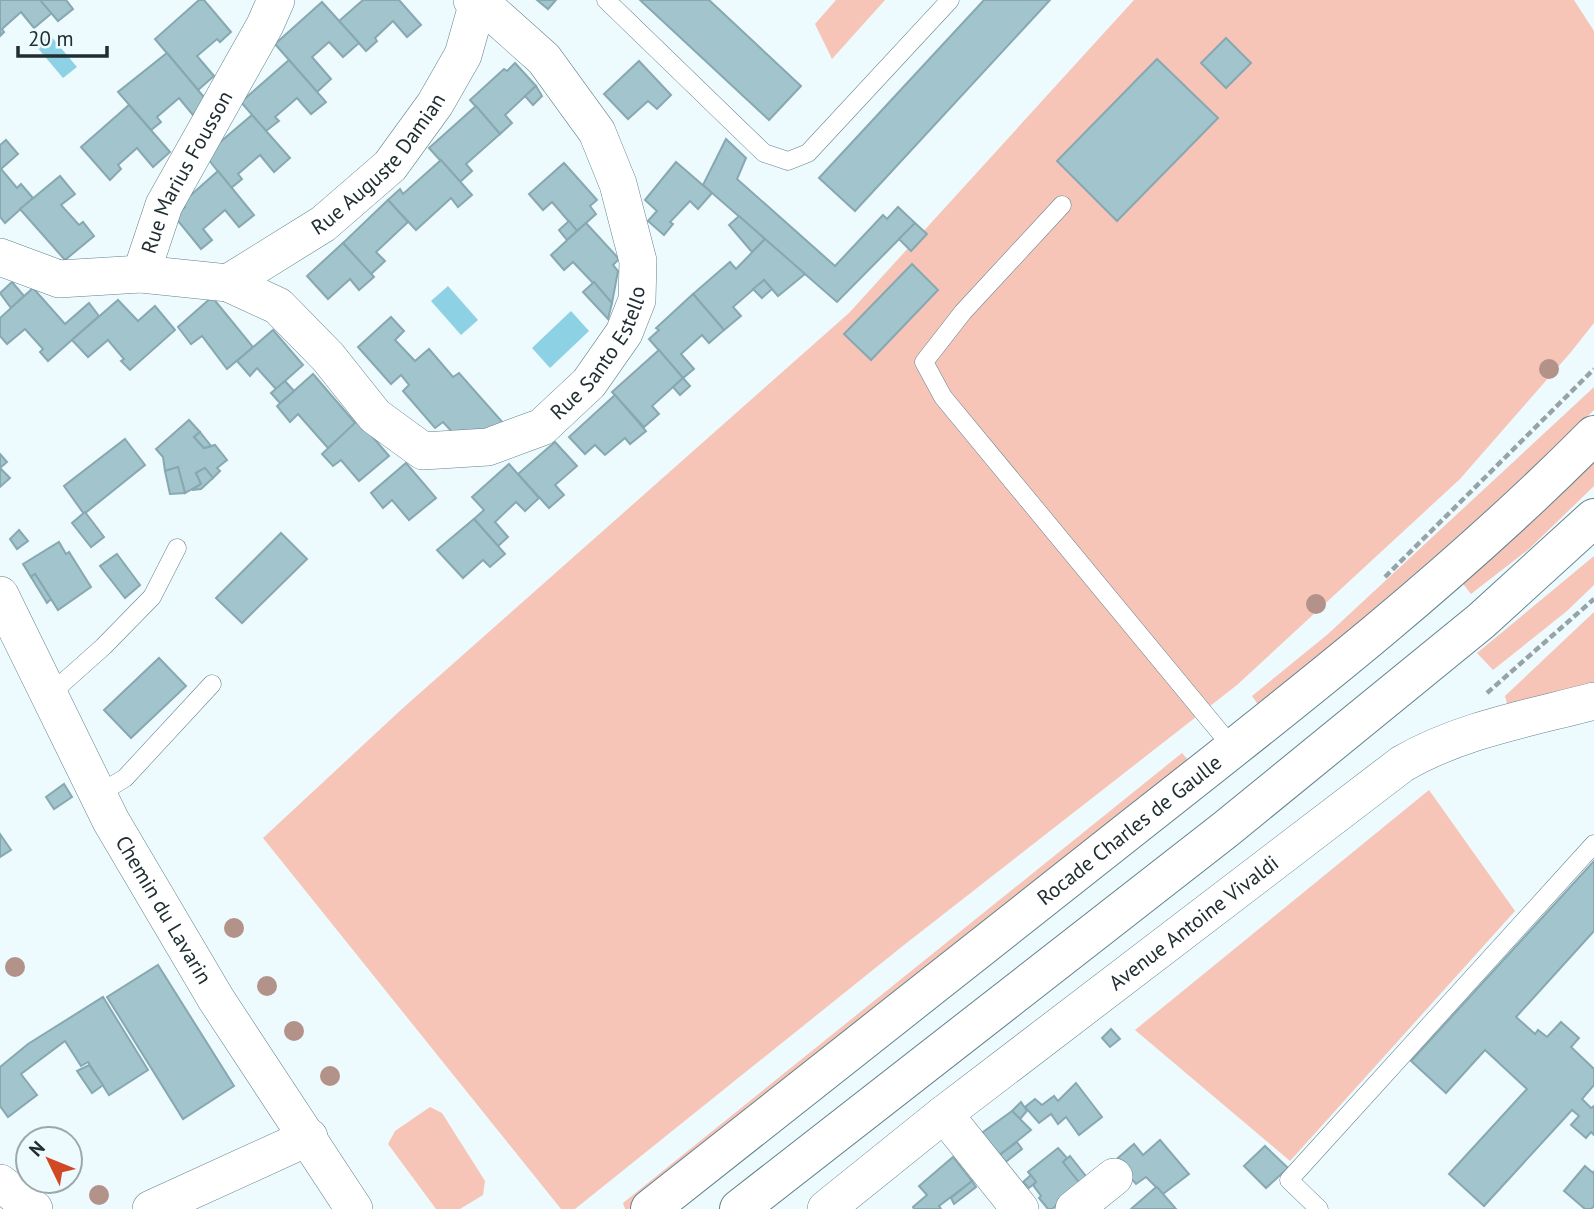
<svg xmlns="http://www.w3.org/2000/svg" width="1594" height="1209" font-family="'PT Sans',sans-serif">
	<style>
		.green { fill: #f7c5b8 }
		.water { fill: #8cd1e4 }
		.building { fill: #a2c4cd; stroke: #87a8b1; stroke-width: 2 }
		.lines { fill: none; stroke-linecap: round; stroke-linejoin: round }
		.service-casing { stroke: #62828b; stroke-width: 19 }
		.minor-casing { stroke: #62828b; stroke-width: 38 }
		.primary-casing { stroke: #62828b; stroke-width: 40 }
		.path { stroke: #96a3a7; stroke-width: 4.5; stroke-dasharray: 7 3.5; stroke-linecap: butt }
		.service { stroke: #fff; stroke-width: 18 }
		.minor { stroke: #fff; stroke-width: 37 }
		.primary { stroke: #fff; stroke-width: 38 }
		.tree { fill: #b39289 }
		.labels { text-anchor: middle; stroke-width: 6; stroke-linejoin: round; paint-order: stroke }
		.street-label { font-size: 21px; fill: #202e31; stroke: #edfafe }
	</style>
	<rect width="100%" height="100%" fill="#edfafe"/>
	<!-- green -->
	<g class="green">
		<polygon points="836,0 885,0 832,59 815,24"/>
		<polygon points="1134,0 1574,0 1594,31 1594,323 1571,352 1460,479 1237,685 904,945 575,1209 561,1209 263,838 403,708 849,313"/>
		<path d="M1594 387V410C1488 514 1373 610 1259 706L1252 696 1328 634Z"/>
		<polygon points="1594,457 1594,486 1529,549 1471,594 1460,580"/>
		<polygon points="1594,556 1594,585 1567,611 1493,670 1477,653"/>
		<polygon points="1594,612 1594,693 1508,707 1505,696"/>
		<polygon points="1182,753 1189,761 629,1209 625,1209 623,1203"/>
		<polygon points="1429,790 1515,911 1290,1161 1135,1030"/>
		<polygon points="430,1107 442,1113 485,1181 483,1195 460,1209 436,1209 388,1144 395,1131"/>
	</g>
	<!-- water -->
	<g class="water">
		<polygon points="50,35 77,67 63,78 36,46"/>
		<polygon points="448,286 478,320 461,335 431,301"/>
		<polygon points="571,311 589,331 550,368 532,348"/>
	</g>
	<!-- building -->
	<g class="building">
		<polygon points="0,0 40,0 52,13 34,28 21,12 2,29 4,32 0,36"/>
		<polygon points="40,0 66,0 73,9 58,21"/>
		<polygon points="199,0 204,0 231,32 220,42 217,39 197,56 214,76 198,90 155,39"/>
		<polygon points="363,0 399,0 421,25 407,37 393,21 375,38 377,41 366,51 339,21"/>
		<polygon points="537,0 556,0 548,9"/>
		<polygon points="640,0 709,0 801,86 769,120"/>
		<polygon points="984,0 1050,0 855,211 819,178"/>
		<polygon points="322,2 359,43 343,57 329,42 312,57 331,79 317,92 275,44"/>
		<polygon points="1226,38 1251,63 1226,88 1201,63"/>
		<polygon points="167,53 208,102 193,115 179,98 157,117 161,122 151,130 118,92"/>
		<polygon points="1157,59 1218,118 1117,221 1057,161"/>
		<polygon points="289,60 326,102 311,114 297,98 275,117 279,121 266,131 241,102"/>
		<polygon points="639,61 671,95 657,109 648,101 628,119 604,94"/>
		<polygon points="515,63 536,86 505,115 512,123 500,134 470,100 504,69 507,71"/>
		<polygon points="536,86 542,96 533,105 525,96"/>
		<polygon points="129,105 170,152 153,167 137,148 118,165 121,169 110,180 81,147"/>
		<polygon points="476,106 500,134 466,164 472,171 460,182 429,148"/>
		<polygon points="252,115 290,158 274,172 260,155 238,174 242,179 231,188 205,155"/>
		<polygon points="726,139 746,158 737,179 835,266 883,215 887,219 898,207 915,223 837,302 703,185"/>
		<polygon points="6,140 18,154 1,169 17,188 21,184 33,198 5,223 0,217 0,145"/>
		<polygon points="441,160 472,195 458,207 451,198 416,230 388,200 400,189 403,194"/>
		<polygon points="676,162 712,193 698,209 690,201 670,222 673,224 664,235 648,221 657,211 645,200"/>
		<polygon points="564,163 597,200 590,206 596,214 577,231 552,202 543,210 529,194"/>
		<polygon points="218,171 254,215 239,227 225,210 203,229 212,240 201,249 174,216 185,207 182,203"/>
		<polygon points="60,176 75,194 61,205 79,225 83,222 94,236 65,260 20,209"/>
		<polygon points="388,200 408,222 376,252 385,261 371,274 343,243"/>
		<polygon points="739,216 765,239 752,252 729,225"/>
		<polygon points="569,221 577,231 567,240 559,230"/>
		<polygon points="586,223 619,259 613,265 618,271 612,303 573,262 564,270 551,255"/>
		<polygon points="915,223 927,234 911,251 899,239"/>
		<polygon points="765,239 805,274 778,296 764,280 733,307 741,316 724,330 693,294 730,262 736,269"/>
		<polygon points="343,243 374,277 359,290 350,279 328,299 307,276"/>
		<polygon points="912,264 938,290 871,360 844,334"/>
		<polygon points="764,280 772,289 762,298 753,289"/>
		<polygon points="12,282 24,296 11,308 0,293"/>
		<polygon points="594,282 612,303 608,319 583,292"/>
		<polygon points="33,288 65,324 89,303 99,316 48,361 40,352 43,349 25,329 7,344 0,336 0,318"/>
		<polygon points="693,294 724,330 709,343 702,335 681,354 694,369 683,378 649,339 659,330 656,328"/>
		<polygon points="212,297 253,347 227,369 202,336 191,344 178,327"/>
		<polygon points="118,300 138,321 155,306 175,330 130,370 121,361 124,359 108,340 88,357 72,340"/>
		<polygon points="391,317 404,331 395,340 415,361 429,349 453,377 459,373 504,424 470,434 454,434 443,422 435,428 403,391 409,385 401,375 391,384 358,347"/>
		<polygon points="273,330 303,365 276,389 257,368 250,376 237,361"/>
		<polygon points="659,350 683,378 652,406 659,414 644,427 612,392"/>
		<polygon points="313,374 356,424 328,448 298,414 290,422 277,406"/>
		<polygon points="683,378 690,386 680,395 673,387"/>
		<polygon points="285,381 294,391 280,403 271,393"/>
		<polygon points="615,395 646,431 630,444 625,438 605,455 595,445 585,454 569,437"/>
		<polygon points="189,420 200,432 194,437 204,448 215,445 227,460 217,468 220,471 213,478 205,468 196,473 201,484 185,493 178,467 165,471 163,457 156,449"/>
		<polygon points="358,420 389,456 359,481 341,460 333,466 322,454"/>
		<polygon points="200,432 211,446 204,448 194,437"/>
		<polygon points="125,439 145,465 84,514 64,486"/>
		<polygon points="555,442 577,466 555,485 564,495 549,508 518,474"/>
		<polygon points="0,454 7,462 0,468 10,478 0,487"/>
		<polygon points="406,463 436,498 409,520 392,500 383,508 371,493"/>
		<polygon points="509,464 539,498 525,511 516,502 495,522 508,537 498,546 474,519 484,510 472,497"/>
		<polygon points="178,467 185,493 170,494 165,471"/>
		<polygon points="205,468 213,478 201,489 192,490 201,484 196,473"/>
		<polygon points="85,512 104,537 91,547 72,523"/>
		<polygon points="474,519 505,554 490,567 483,560 463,578 437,550"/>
		<polygon points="19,530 28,541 17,549 10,539"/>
		<polygon points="281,533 307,559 242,623 216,598"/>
		<polygon points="59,542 66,554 69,552 91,587 58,610 35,574 31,577 23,564"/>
		<polygon points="117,554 140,585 125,598 100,566"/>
		<polygon points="35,574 51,599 47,603 31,577"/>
		<polygon points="159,658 186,686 131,738 104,710"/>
		<polygon points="64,784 72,797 54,809 46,797"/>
		<polygon points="0,834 11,850 0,857"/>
		<polygon points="1594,861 1594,931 1516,1017 1535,1034 1538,1030 1547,1037 1561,1022 1579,1038 1571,1047 1594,1069 1594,1085 1582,1099 1591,1108 1594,1106 1594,1135 1591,1132 1586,1138 1571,1125 1579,1116 1572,1110 1484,1206 1449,1174 1527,1089 1485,1050 1446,1093 1411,1061"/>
		<polygon points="158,965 234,1086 183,1119 107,997"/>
		<polygon points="103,997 148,1070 109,1095 88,1062 81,1066 65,1041 21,1074 37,1095 8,1117 0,1106 0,1067 28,1044"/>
		<polygon points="1111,1029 1120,1039 1110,1047 1102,1038"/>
		<polygon points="89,1065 103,1085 92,1093 77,1071"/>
		<polygon points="1076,1083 1102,1117 1079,1135 1066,1117 1058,1124 1051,1114 1039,1123 1025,1107 1035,1099 1042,1105 1054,1096 1058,1101"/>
		<polygon points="1021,1102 1027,1111 1020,1119 1012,1111"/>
		<polygon points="1012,1111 1031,1130 997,1157 979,1135"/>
		<polygon points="1160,1140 1189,1174 1163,1194 1146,1177 1136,1184 1123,1169 1111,1164 1134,1144 1143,1155"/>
		<polygon points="1017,1142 1022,1149 1003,1164 997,1157"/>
		<polygon points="1265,1146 1288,1168 1266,1188 1244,1166"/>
		<polygon points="1058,1148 1067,1158 1063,1162 1082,1186 1052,1209 1048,1209 1039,1198 1041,1196 1033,1185 1036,1182 1028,1172"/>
		<polygon points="1070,1156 1089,1180 1082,1186 1063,1162"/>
		<polygon points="953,1157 972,1181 939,1206 941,1209 914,1209 913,1207 927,1195 919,1186"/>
		<polygon points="1585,1166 1593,1173 1594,1171 1594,1206 1591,1209 1585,1209 1564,1191"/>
		<polygon points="1031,1175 1036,1182 1029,1188 1023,1182"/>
		<polygon points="972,1181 976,1187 954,1204 951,1198"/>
		<polygon points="1157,1187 1176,1209 1131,1209 1155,1188"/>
	</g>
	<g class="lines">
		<defs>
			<g id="service">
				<polyline points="606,0 764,153 788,161 808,153 950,0"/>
				<polyline points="1062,205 963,312 924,362 943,397 1233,748"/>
				<polyline points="48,696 103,647 152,597 177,548"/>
				<polyline points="97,795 125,778 212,684"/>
				<polyline points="1319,1209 1289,1180 1594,844"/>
			</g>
			<g id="minor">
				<path id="s1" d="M0 257 59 279 141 274 228 283 278 306 328 357 375 416 423 451 488 447 542 427 589 383 624 333 637 300 638 261 618 184 597 132 544 59 478 0"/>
				<path id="s2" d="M141 274 164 205 265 25 276 0"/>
				<path id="s3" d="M228 283 323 224 390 166 435 104 463 55 478 2 472 0"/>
				<path id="s4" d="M0 595 111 821 216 999 354 1209"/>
				<polyline points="944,1114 1020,1209"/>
				<polyline points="0,1183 34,1209"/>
				<polyline points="151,1209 309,1137"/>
				<path id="s5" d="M826 1209 944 1114 1402 764C1460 730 1530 718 1594 701"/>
				<polyline points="1074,1209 1114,1177"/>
			</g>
			<g id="primary">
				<path id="s6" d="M650 1209C815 1078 981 948 1146 817 1300 696 1456 574 1594 435"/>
				<polyline points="739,1209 1226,829 1481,621 1594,518"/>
			</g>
		</defs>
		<!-- service casing -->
		<use href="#service" class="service-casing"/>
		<!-- minor casing -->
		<use href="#minor" class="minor-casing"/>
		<!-- primary casing -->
		<use href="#primary" class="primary-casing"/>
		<!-- path -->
		<g class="path">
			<polyline points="1385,577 1594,369"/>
			<polyline points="1487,693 1594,599"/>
		</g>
		<!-- service -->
		<use href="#service" class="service"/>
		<!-- minor -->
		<use href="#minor" class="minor"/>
		<!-- primary -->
		<use href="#primary" class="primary"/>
	</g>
	<!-- trees -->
	<g class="tree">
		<circle cx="1549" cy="369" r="10"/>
		<circle cx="1316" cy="604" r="10"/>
		<circle cx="234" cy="928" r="10"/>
		<circle cx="15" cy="967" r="10"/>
		<circle cx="267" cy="986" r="10"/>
		<circle cx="294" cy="1031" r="10"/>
		<circle cx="330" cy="1076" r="10"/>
		<circle cx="99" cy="1195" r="10"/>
	</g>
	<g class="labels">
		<!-- street labels -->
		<g class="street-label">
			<text dy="7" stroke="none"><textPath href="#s3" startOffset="194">Rue Auguste Damian</textPath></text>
			<text dy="7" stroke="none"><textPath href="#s2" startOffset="112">Rue Marius Fousson</textPath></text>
			<text dy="7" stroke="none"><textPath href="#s1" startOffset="712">Rue Santo Estello</textPath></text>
			<text dy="7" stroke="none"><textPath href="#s6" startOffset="611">Rocade Charles de Gaulle</textPath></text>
			<text dy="7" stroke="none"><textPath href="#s4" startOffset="355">Chemin du Lavarin</textPath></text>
			<text dy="7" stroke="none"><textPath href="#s5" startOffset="466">Avenue Antoine Vivaldi</textPath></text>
		</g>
	</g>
	<!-- north arrow -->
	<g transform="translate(49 1160) rotate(313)"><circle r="33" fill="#edfafe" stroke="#9ba8ac" stroke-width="2"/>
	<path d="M0-5L12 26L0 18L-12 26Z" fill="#d14825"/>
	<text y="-10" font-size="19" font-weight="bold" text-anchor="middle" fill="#202e31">N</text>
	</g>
	<!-- scale -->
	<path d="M18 46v10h89v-10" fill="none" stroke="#202e31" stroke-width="3.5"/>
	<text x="28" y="46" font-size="21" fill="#202e31" stroke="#edfafe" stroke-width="5" paint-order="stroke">20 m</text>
</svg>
